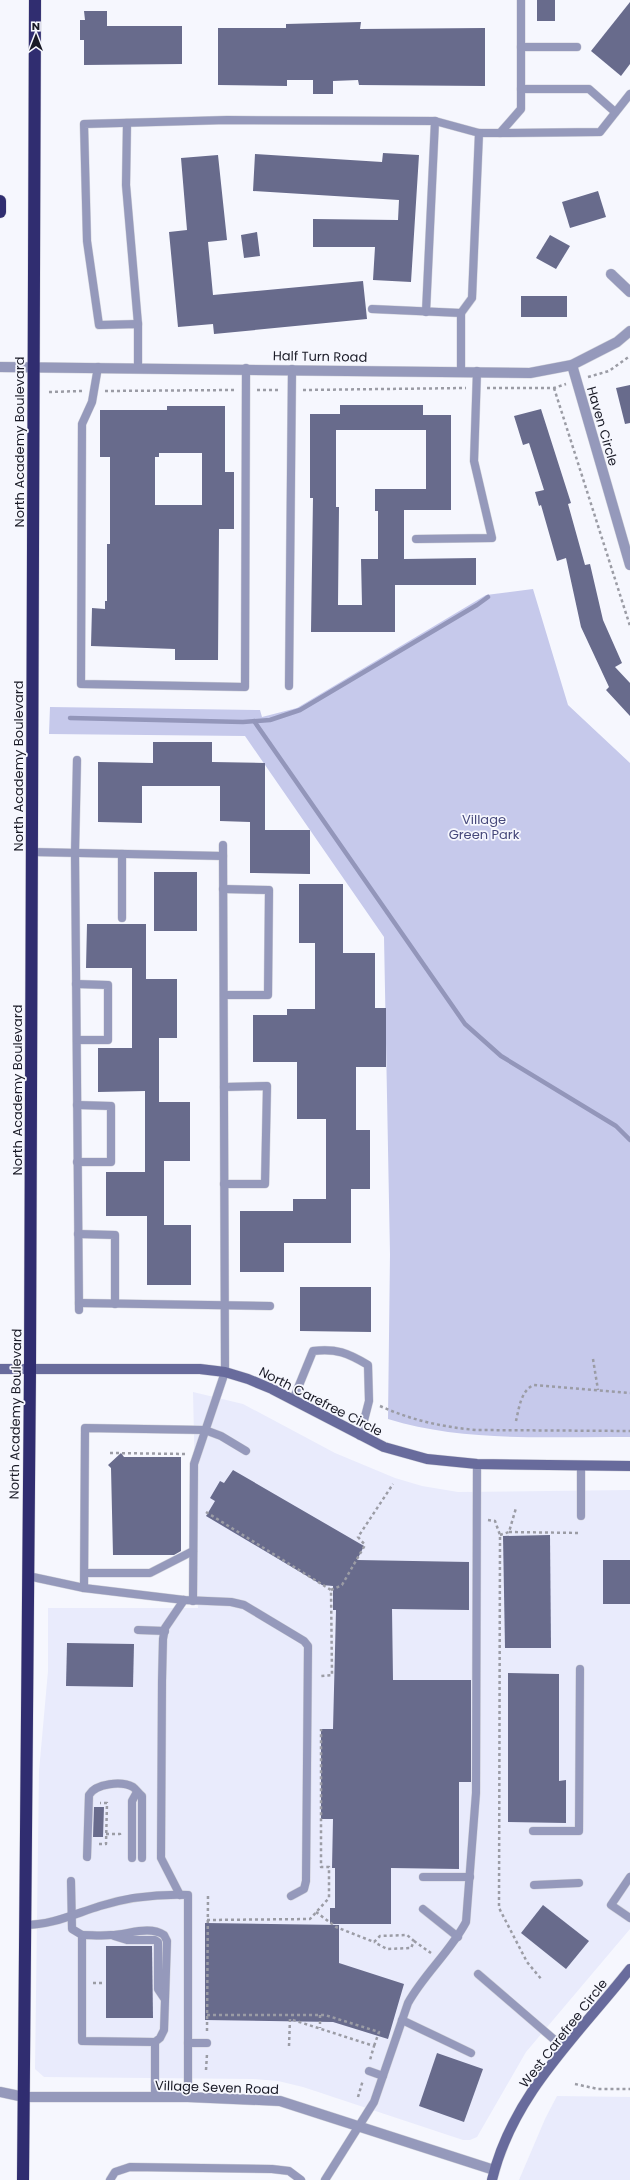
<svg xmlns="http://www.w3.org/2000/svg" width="630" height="2180" font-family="Poppins,sans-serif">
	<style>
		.built { fill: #e9ebfc }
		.green { fill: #c6c9eb }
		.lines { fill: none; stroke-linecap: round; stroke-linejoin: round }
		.stream { stroke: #9396ba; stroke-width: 4.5 }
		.building { fill: #686b8c; fill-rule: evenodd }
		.lane-casing { stroke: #d3d4db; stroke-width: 9 }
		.street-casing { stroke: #d3d4db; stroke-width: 11 }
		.secondary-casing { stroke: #d3d4db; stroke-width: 11 }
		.highway-casing { stroke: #d3d4db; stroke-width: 13 }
		.path { stroke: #9b9ca5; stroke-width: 2.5; stroke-dasharray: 3 3; stroke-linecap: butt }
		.lane { stroke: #9599bb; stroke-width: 8 }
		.street { stroke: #9599bb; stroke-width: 10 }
		.secondary { stroke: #686b9c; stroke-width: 10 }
		.highway { stroke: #302d70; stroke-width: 12 }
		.labels { text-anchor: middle; stroke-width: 3.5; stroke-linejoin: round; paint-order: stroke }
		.street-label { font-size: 13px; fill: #191a26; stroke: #f6f7fe }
		.park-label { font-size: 13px; fill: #47497b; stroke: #f6f7fe }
	</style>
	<rect width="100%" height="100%" fill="#f6f7fe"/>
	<!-- built -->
	<g class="built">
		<polygon points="193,1392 243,1404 335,1453 395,1478 422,1486 458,1492 630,1490 630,1929 526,2052 477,2137 470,2140 463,2140 303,2087 278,2081 253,2079 44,2077 35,2069 39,1771 48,1671 48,1608 198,1608"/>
		<polygon points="557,2096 630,2097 630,2180 519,2180 545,2119"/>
	</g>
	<!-- green -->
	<path class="green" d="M533 589 568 705 630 763V1437C550 1436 465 1443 388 1419L390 1254 384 937 245 736 49 734 50 707 260 710 262 717 297 708 486 595Z"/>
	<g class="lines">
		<!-- stream -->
		<g class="stream">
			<polyline points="70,718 243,722 270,720 300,710 477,605 488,597"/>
			<polyline points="254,721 465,1024 501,1056 616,1126 630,1140"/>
		</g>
	</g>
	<!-- building -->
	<g class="building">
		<rect x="537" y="0" width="18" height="21"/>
		<polygon points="630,2 630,64 621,76 591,51"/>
		<polygon points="84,11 107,11 107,26 182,26 182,64 84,65 84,40 80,40 80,20 85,20"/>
		<polygon points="361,22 360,29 485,28 485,86 359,85 358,80 333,81 333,94 313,94 313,80 287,80 287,86 218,85 218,28 286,28 286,24"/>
		<polygon points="383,153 419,155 411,282 373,280 375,247 313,247 313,219 398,220 399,200 253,191 255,154 382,162"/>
		<polygon points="218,155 227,240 208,242 213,295 363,281 367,319 214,334 213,324 178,327 169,232 187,230 181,158"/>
		<polygon points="598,191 606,217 570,228 562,202"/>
		<polygon points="257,232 260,256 244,258 241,235"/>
		<polygon points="550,235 570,246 556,269 536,258"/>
		<rect x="521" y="296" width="46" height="21"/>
		<polygon points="630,385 630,423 625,424 616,388"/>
		<path d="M340 405H423V415H451V510H404V559L476 558V585H395V632H311L313 498H310V414H340ZM336 430H426V489H375V511H378V559H361L362 605H338L339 507H336Z"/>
		<path d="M167 406H225V472H234V529H219L218 660H175V649L91 646 92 608 105 609V601H107V544H110V457H100V410H167ZM159 453H202V505H155V457H159Z"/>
		<polygon points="541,409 571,503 568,504 585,565 590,564 603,620 622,663 615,667 630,683 630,716 606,690 609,687 581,627 566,558 557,561 541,505 539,506 535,492 544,490 529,443 523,445 514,416"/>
		<polygon points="153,742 212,742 212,762 265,763 265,830 310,830 310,874 250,873 250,822 220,821 220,786 142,786 142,823 98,822 98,762 153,763"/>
		<rect x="154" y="872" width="43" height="59"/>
		<polygon points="299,884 343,884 343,953 375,953 375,1008 386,1008 386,1067 356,1067 356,1130 370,1130 370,1189 351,1189 351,1243 284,1243 284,1272 240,1272 240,1211 293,1211 293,1199 326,1199 326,1119 297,1119 297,1062 253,1062 253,1015 287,1015 287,1009 315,1009 315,943 299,943"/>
		<polygon points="87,924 146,924 146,979 177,979 177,1038 159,1038 159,1102 190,1102 190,1161 164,1161 164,1225 191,1225 191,1285 147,1285 147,1216 106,1216 106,1172 145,1172 145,1091 98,1092 98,1048 132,1048 132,968 86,968"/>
		<polygon points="300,1287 371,1287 371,1332 300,1331"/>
		<polygon points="121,1453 124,1457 181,1457 181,1551 174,1555 113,1555 111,1468 108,1465"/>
		<polygon points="233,1470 364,1546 357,1560 469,1562 469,1610 392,1609 393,1680 471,1680 471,1782 459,1782 459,1869 391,1868 391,1924 330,1924 330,1908 335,1908 335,1868 332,1868 333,1819 321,1819 321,1729 333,1729 336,1610 333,1610 333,1586 322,1585 206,1516 215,1501 210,1498 220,1481 224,1483"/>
		<polygon points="550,1535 551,1648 505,1648 503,1536"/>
		<rect x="603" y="1560" width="27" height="44"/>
		<polygon points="67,1643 134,1644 133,1687 66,1686"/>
		<polygon points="508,1673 559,1674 559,1781 566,1780 566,1823 508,1822"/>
		<polygon points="94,1807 104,1807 103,1837 93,1837"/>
		<polygon points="543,1905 589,1941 566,1969 521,1933"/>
		<polygon points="205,1923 339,1925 339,1963 404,1984 388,2039 333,2022 205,2020"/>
		<polygon points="106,1946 152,1946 153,2018 106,2018"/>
		<polygon points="437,2053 483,2069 464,2122 419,2106"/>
	</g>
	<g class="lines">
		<defs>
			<g id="lane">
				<polyline points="521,0 521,109 500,133 600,132 630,94"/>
				<polyline points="521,47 577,47"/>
				<polyline points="521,89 589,89 615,112"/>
				<polyline points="127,123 126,185 138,324"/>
				<polyline points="479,133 500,133"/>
				<polyline points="426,312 435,121"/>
				<polyline points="98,367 92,402 82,424 81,684 245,687 246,368"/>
				<polyline points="138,367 138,324 99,325 87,241 84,124 227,120 435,121 479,133 472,298 461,313 372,309"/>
				<polyline points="461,371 461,313"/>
				<polyline points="416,539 492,538 474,461 477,371"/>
				<polyline points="289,686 292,369"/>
				<polyline points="77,760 75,853 79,1310"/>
				<polyline points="32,852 223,856"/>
				<polyline points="122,854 122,918"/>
				<polyline points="223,889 269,890 268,995 224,995"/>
				<polyline points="76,984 108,985 108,1040 77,1040"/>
				<polyline points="224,1087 267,1086 265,1184 224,1184"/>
				<polyline points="77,1105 111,1106 111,1162 77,1162"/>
				<polyline points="78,1234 115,1235 115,1304"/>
				<polyline points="79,1303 270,1306"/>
				<path d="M293 1400 313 1351C336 1348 348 1353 368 1365L369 1401 360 1436"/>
				<polyline points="581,1516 581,1466"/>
				<polyline points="85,1573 150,1573 193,1551"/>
				<polyline points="28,1576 84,1588 184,1600 231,1602 244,1605 304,1641 308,1646 306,1881 304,1889 291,1896"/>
				<polyline points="84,1588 85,1428 205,1430 221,1436 246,1451"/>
				<polyline points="193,1601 194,1464 225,1372 223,845"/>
				<polyline points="138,1630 165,1631"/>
				<polyline points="533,1831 579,1831 580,1669"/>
				<path d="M87 1857 89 1795C96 1783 122 1781 133 1787 136 1789 139 1794 142 1796V1858"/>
				<polyline points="132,1858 132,1801 137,1792"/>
				<polyline points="423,1877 470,1877"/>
				<polyline points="630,1877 611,1905 630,1918"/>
				<polyline points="71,1881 72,1929 82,1935 82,2041 155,2042 155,2097"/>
				<polyline points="534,1885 579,1883"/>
				<polyline points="180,1895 161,1858 162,1681 163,1639 165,1628 184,1600"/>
				<polyline points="423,1909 458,1937"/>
				<path d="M24 1925C52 1925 74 1914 100 1906 129 1897 158 1894 188 1895V2097"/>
				<path d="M82 1935C92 1935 101 1936 111 1935 127 1935 149 1925 164 1935L167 1941 164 2030 160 2038 155 2042"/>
				<polyline points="114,1936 127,1940 155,1940 158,1942 158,1989 164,1998"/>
				<polyline points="478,1974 564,2048"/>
				<polyline points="402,2020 471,2053"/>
				<polyline points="188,2043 207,2043"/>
				<polyline points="369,2071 383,2076"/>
				<polyline points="110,2180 115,2172 130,2167 272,2169 289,2171 301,2180"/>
				<path d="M325 2180 374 2102 408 2003C424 1974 450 1952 466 1922L476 1793 477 1464"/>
			</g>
			<g id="street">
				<polyline points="611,274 630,292"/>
				<polyline points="572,365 630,565"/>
				<polyline points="0,367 530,373 572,365 617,342 630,331"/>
				<polyline points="0,2092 24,2097 188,2097 280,2101 494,2170"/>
			</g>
			<g id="secondary">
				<polyline points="0,1369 200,1369 225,1372 248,1379 272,1389 384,1447 427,1459 477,1464 630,1466"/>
				<path d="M492 2180C512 2095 578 2035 630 1969"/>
			</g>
			<g id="highway">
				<polyline points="0,201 0,212"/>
				<polyline points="23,2180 30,1369 35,0"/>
			</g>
		</defs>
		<!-- lane casing -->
		<use href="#lane" class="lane-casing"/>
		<!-- street casing -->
		<use href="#street" class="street-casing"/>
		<!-- secondary casing -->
		<use href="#secondary" class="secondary-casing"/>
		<!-- highway casing -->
		<use href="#highway" class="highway-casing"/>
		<!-- path -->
		<g class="path">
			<polyline points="588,377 609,371 630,356"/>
			<polyline points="487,388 554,388 566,384"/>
			<polyline points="554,388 630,626"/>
			<polyline points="257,390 280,390"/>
			<polyline points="303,390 466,388"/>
			<polyline points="105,391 234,390"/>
			<polyline points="49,392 82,391"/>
			<polyline points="593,1359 598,1390"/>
			<path d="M380 1406C411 1420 442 1427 476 1430L630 1431"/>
			<path d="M516 1421C519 1408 521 1390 534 1385L630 1393"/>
			<polyline points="110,1453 186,1454"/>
			<polyline points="206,1512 331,1590 332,1675 320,1676"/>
			<polyline points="488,1520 495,1521 500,1535 499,1908 527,1962 542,1980"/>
			<polyline points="509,1532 581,1533"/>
			<polyline points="500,1535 509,1532 516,1508"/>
			<polyline points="331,1590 342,1585 365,1545 358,1537 393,1484"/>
			<polyline points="106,1834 120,1834 120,1836"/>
			<polyline points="99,1844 106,1844 107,1803 100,1803"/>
			<polyline points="316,1912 336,1927 374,1942 380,1936 407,1935 414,1941 411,1948 387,1949 374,1942"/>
			<polyline points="207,1920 310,1919 329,1898 329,1867 321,1867 321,1729"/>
			<polyline points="414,1941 431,1953"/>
			<polyline points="93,1983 105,1983"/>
			<polyline points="207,2015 325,2015 379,2032 374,2046"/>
			<polyline points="320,2015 320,2028"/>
			<polyline points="207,2031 208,1895"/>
			<polyline points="289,2046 290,2019 374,2046 370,2060"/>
			<polyline points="206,2070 207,2054"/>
			<polyline points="575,2084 598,2089 630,2089"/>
			<polyline points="358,2097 363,2080"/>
		</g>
		<!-- lane -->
		<use href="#lane" class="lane"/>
		<!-- street -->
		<use href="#street" class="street"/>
		<!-- secondary -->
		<use href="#secondary" class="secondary"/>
		<!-- highway -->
		<use href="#highway" class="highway"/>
	</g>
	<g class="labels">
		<!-- street labels -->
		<g class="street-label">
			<text transform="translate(320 356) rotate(1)" y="5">Half Turn Road</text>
			<text transform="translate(603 426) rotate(74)" y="5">Haven Circle</text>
			<text transform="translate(19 442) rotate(-90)" y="5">North Academy Boulevard</text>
			<text transform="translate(18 766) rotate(-90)" y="5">North Academy Boulevard</text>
			<text transform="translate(17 1090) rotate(-90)" y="5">North Academy Boulevard</text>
			<text transform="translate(321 1401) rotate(27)" y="5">North Carefree Circle</text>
			<text transform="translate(15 1414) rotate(-89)" y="5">North Academy Boulevard</text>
			<text transform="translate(563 2033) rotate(-52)" y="5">West Carefree Circle</text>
			<text transform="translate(217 2087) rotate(2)" y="5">Village Seven Road</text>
		</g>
		<!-- park labels -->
		<g class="park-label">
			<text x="484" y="824">Village<tspan x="484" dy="15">Green Park</tspan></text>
		</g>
	</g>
	<!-- north arrow -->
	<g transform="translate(36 36)" stroke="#f6f7fe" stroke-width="3" paint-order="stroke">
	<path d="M0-3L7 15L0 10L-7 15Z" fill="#191a26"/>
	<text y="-6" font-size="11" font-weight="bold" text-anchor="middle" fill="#191a26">N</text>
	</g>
</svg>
